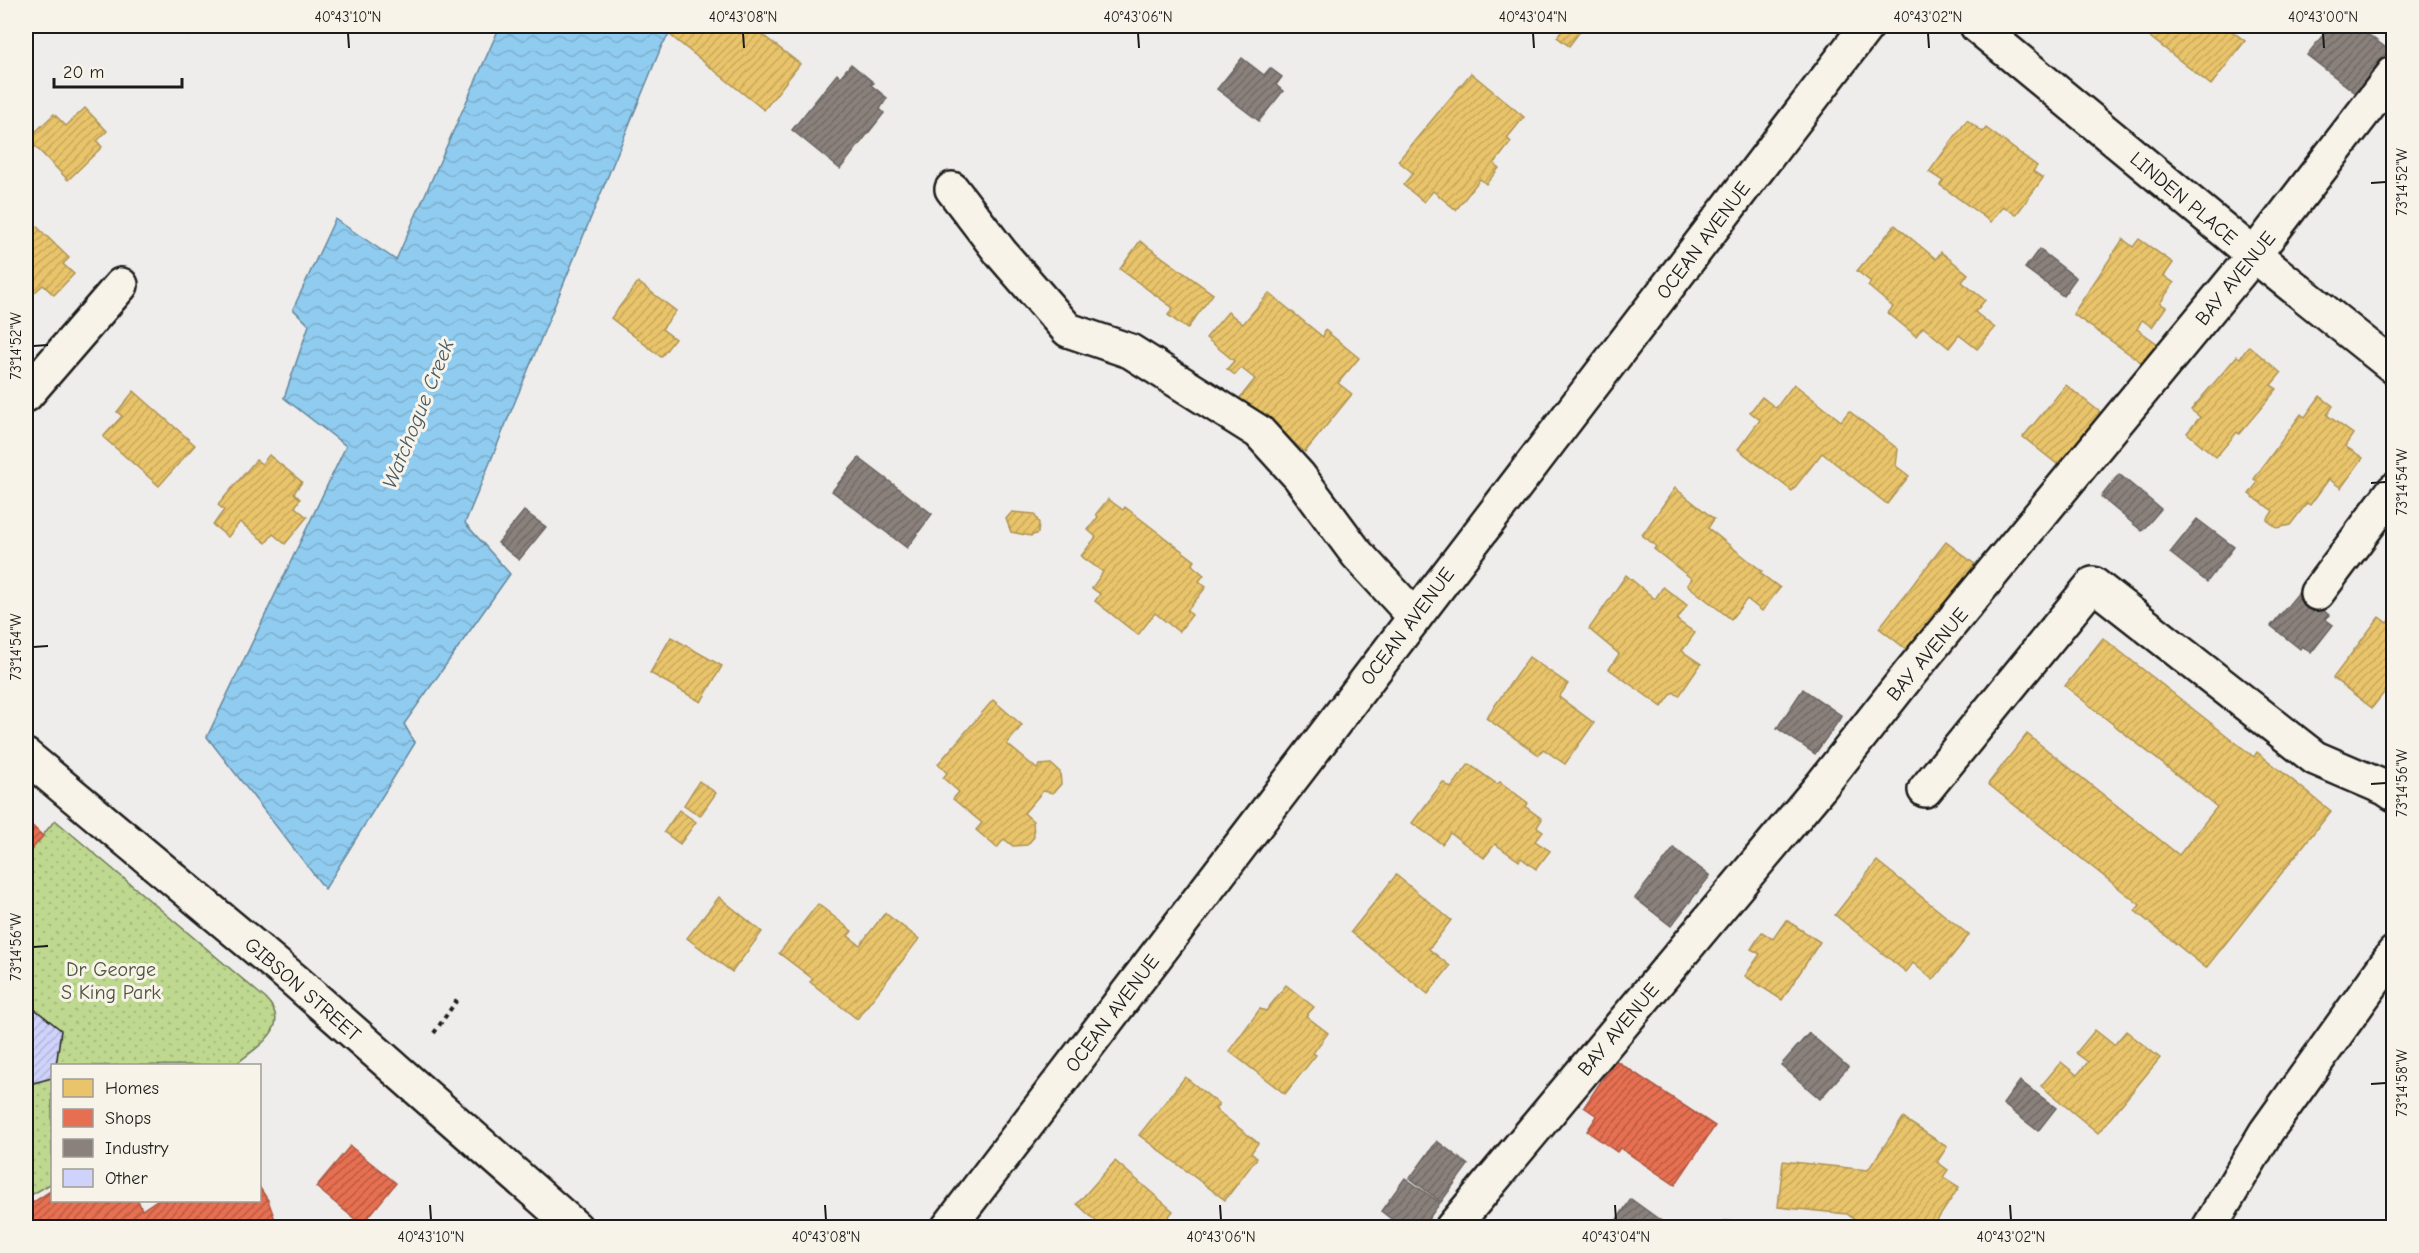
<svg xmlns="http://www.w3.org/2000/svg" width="2419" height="1253" font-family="'Comic Neue',sans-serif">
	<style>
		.park { fill: url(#park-dots); stroke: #6d7a56; stroke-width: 1.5 }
		.water { fill: url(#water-waves); stroke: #62869b; stroke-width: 1.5 }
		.homes { fill: url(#homes-hatch); stroke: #ac9253; stroke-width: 1.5 }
		.shops { fill: url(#shops-hatch); stroke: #aa5641; stroke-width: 1.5 }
		.industry { fill: url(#industry-hatch); stroke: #69635f; stroke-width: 1.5 }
		.building { fill: url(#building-hatch); stroke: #1c1c1c; stroke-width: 1.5 }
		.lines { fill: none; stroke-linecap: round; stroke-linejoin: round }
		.minor-casing { stroke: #1c1c1c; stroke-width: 38 }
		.path { stroke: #1c1c1c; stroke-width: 4; stroke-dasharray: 4.5 4.5; stroke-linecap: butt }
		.minor { stroke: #f7f3e8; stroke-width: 33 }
		.ticks { fill: none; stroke: #1c1c1c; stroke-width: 2 }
		.labels { text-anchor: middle; stroke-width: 6; stroke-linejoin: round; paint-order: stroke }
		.street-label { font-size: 20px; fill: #1c1c1c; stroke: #f7f3e8 }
		.park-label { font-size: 20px; fill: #4d543e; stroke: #f7f3e8 }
		.water-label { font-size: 21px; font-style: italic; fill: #455a66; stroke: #f7f3e8 }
		.neatline { fill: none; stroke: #1c1c1c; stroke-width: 2 }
		.ticks-label { font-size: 15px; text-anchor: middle; fill: #1c1c1c }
	</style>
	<defs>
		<pattern id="park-dots" width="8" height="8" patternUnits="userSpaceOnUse" patternTransform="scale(1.5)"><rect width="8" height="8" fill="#bed88f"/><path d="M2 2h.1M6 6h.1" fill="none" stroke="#a3b97b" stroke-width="1.8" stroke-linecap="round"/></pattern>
		<pattern id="water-waves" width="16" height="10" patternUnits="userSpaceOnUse" patternTransform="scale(1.5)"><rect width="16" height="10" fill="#90ccf0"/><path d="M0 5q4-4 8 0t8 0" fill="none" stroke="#7cafcd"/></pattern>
		<pattern id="homes-hatch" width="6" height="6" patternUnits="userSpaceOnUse" patternTransform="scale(1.5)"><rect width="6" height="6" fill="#e9c46a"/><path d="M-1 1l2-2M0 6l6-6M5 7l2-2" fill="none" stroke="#c7a85b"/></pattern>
		<pattern id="shops-hatch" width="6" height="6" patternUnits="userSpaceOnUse" patternTransform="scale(1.5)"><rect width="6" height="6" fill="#e76f51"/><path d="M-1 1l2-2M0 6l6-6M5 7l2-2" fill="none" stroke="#ba5a42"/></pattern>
		<pattern id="industry-hatch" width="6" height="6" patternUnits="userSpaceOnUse" patternTransform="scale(1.5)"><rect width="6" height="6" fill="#8a817c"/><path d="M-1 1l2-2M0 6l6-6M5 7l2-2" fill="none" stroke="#706965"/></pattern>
		<pattern id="building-hatch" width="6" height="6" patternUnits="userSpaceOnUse" patternTransform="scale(1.5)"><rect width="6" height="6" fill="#cfd3fb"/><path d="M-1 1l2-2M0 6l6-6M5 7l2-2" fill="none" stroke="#b1b5d7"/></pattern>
	</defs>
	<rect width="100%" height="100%" fill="#efedec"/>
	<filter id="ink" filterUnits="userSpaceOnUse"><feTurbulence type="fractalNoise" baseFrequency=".0167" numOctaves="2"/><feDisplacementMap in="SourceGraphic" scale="12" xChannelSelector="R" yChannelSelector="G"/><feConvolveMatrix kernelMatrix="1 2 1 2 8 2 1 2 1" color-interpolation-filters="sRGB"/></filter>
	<g filter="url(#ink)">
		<!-- park -->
		<path class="park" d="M55 820 266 999C294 1028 256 1047 235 1065L52 1066V1183L26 1198V856Z"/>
		<!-- water -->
		<polygon class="water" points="500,26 675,26 662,45 465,523 510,574 404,724 415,743 325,889 207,737 346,446 284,398 309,325 293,309 335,219 396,260"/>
		<!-- homes -->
		<g class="homes">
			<polygon points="176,26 198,26 188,36"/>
			<polygon points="680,26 751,26 800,64 764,110 671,36"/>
			<polygon points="1566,26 1584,26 1569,46 1557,37"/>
			<polygon points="2136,26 2225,26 2245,41 2211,85"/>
			<polygon points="1471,73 1524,117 1507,138 1511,142 1494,164 1499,168 1486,184 1480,179 1456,210 1433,191 1424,202 1403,185 1413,173 1398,161"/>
			<polygon points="85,108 107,131 97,141 102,147 68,180 28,139 54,114 66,126"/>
			<polygon points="1967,120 1983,132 1986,128 2037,166 2033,171 2043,178 2016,215 2003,206 1991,222 1940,185 1943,181 1929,172"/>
			<polygon points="27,217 69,258 63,264 74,274 54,295 43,285 33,294 30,291 26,296"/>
			<polygon points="1895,225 1936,259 1941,252 1968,274 1962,282 1985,300 1975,312 1995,328 1977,349 1959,335 1949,348 1923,327 1916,336 1888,313 1893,307 1868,286 1871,282 1857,271"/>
			<polygon points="2123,239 2133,247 2139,239 2173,263 2164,276 2174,283 2160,303 2166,307 2152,327 2142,320 2137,329 2162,347 2148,367 2073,314"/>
			<polygon points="1140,241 1213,294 1187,329 1168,315 1173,308 1120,269"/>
			<polygon points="638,282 676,311 662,329 675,339 661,357 611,318"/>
			<polygon points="1269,293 1323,337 1325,330 1359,358 1338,383 1352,394 1305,452 1239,399 1255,379 1241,368 1235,375 1227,369 1234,361 1206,338 1228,312 1243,324"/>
			<polygon points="2249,346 2281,373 2271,385 2277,389 2239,434 2237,432 2216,457 2187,433 2200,417 2191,410 2237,356 2240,358"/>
			<polygon points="1794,384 1841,421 1849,411 1898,449 1896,466 1909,476 1887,504 1822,453 1792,491 1738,449 1760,420 1750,412 1762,397 1776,408"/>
			<polygon points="2066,385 2110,420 2067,472 2023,437"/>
			<polygon points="134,391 195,445 159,486 103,437 122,416 117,412"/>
			<polygon points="2320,396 2333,406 2327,415 2353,434 2345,446 2363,458 2341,488 2329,479 2310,505 2307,503 2290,525 2277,528 2267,520 2273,511 2249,494 2258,482 2254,479 2259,472 2301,414 2305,417"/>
			<polygon points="269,455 302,482 294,493 300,499 295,507 307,517 285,544 273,534 266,543 240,522 228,537 213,525 224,510 218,505 256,460 262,464"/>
			<polygon points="1675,488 1714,519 1708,528 1762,571 1760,573 1780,588 1762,611 1747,599 1731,619 1687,585 1692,579 1654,549 1656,546 1642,535"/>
			<polygon points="1108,499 1123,510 1125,507 1195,561 1192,565 1204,575 1199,581 1206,587 1187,611 1192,615 1179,632 1155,613 1138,635 1095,601 1100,594 1092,588 1103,572 1081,556 1096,537 1088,530 1098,517 1096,514"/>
			<polygon points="1012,512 1034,514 1039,523 1038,533 1031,536 1011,532 1006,519"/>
			<polygon points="1946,542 1981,569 1915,656 1879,628"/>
			<polygon points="1626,575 1655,599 1663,587 1687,605 1677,620 1695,633 1682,651 1701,664 1679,696 1673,692 1662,707 1609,669 1619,654 1589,629"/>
			<polygon points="2394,615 2394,680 2372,708 2333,678 2379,617 2387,623"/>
			<polygon points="671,637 722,666 701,702 650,673"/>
			<polygon points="2103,638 2254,757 2257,752 2331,811 2206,968 2135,911 2140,905 1988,784 2027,734 2179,855 2217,807 2065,686"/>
			<polygon points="1529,657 1568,684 1559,697 1594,723 1565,764 1543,749 1539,755 1486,718"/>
			<polygon points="993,700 1022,725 1007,744 1037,769 1040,765 1051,764 1060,772 1061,784 1053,793 1043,791 1024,813 1033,821 1034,837 1027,845 1013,846 1004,839 997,848 976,830 982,823 953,799 959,792 943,778 947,773 938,764"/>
			<polygon points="1469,764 1497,784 1500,782 1528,803 1526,807 1542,819 1537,827 1543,831 1535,841 1550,851 1536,869 1521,858 1519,861 1495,844 1484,858 1450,833 1442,844 1412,823 1443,782 1451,788"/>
			<polygon points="699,781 716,793 700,816 684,805"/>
			<polygon points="679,810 696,822 680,844 664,832"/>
			<polygon points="1877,861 1969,935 1933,980 1913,963 1906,972 1835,915"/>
			<polygon points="1396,875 1451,920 1429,949 1450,966 1428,994 1351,932"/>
			<polygon points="719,897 762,932 732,972 687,938"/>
			<polygon points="818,904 852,931 848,936 860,945 885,913 919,939 857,1019 810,982 813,979 779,953"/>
			<polygon points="1786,920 1820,942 1782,1000 1745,976 1760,954 1751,949 1762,932 1773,939"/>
			<polygon points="1286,985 1314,1007 1306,1016 1328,1033 1313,1053 1316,1055 1285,1094 1229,1051 1260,1009 1266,1011"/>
			<polygon points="2095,1030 2114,1045 2126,1031 2160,1058 2098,1133 2041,1086 2061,1062 2077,1075 2088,1062 2076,1053"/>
			<polygon points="1185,1077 1219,1104 1215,1109 1258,1143 1251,1153 1257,1158 1225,1200 1139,1135"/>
			<polygon points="1903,1118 1947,1147 1937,1162 1948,1170 1943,1177 1959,1187 1932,1228 1866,1228 1847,1214 1778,1207 1783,1161 1868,1170"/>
			<polygon points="1115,1161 1173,1211 1159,1228 1096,1228 1099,1224 1077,1204"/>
		</g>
		<!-- shops -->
		<g class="shops">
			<polygon points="26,820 43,836 26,856"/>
			<polygon points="1615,1060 1715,1126 1675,1185 1620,1148 1617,1152 1587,1131 1597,1116 1584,1107"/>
			<polygon points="350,1146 396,1183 362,1225 316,1187"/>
			<polygon points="260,1188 268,1200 278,1228 26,1228 26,1207 52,1190 52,1200 138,1200 142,1210 157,1200 260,1200"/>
		</g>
		<!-- industry -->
		<g class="industry">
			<polygon points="2330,26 2357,26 2390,51 2357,94 2307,55"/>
			<polygon points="2375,26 2394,26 2386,35"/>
			<polygon points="1242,58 1264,75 1270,68 1282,77 1276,85 1283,91 1259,121 1217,89"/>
			<polygon points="851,64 874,83 871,85 887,98 880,109 884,113 840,169 792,130 837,74 840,77"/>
			<polygon points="2039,249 2076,278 2063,296 2025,268"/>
			<polygon points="859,458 932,514 907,548 832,491"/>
			<polygon points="2119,474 2161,509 2142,531 2101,497"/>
			<polygon points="524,511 546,527 519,560 498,543"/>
			<polygon points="2197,519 2234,547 2207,582 2170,553"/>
			<polygon points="2300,591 2329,615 2325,619 2333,625 2311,653 2302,646 2300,649 2271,626"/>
			<polygon points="1803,689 1842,716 1815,754 1777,728"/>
			<polygon points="1674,848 1710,876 1671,926 1635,898"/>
			<polygon points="1809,1033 1848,1067 1820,1099 1781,1065"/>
			<polygon points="2020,1081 2056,1108 2038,1131 2003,1104"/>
			<polygon points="1437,1141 1468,1165 1441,1202 1410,1178"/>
			<polygon points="1405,1178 1440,1203 1422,1228 1403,1228 1381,1211"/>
			<polygon points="1631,1199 1671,1228 1611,1228"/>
			<polygon points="1725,1221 1755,1224 1754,1228 1725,1228"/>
		</g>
		<!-- building -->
		<polygon class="building" points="32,1007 61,1030 56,1066 52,1066 52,1078 26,1085 26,1009"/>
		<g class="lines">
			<defs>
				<g id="minor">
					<polyline points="1977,26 2254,255 2394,367"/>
					<polyline points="952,189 1001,253 1068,330 1130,351 1259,432 1299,476 1357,554 1415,617"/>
					<polyline points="26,395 121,285"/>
					<polyline points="2317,593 2394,490"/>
					<polyline points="26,756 293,979 576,1228"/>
					<polyline points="1925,790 2093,584 2315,758 2385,788 2394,794"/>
					<polyline points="948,1228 1867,26"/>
					<polyline points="1452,1228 1821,786 1910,673 2254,255 2394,73"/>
					<polyline points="2209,1228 2266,1132 2394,953"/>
				</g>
			</defs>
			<!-- minor casing -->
			<use href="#minor" class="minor-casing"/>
			<!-- path -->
			<polyline class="path" points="434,1033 459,997"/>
			<!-- minor -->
			<use href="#minor" class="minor"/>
		</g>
	</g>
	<!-- ticks -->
	<path class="ticks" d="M348 33 349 48M743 33 744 48M1138 33 1139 48M1533 33 1534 48M1928 33 1929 48M2323 33 2324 48M2371 183 2386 182M33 346 48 345M2371 483 2386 482M33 647 48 646M2371 784 2386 783M33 947 48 946M2371 1084 2386 1083M430 1205 431 1220M825 1205 826 1220M1220 1205 1221 1220M1615 1205 1616 1220M2010 1205 2011 1220"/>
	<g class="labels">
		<!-- street labels -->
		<g class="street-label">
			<text transform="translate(2184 198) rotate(40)" y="7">LINDEN PLACE</text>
			<text transform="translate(1703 240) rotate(-53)" y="7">OCEAN AVENUE</text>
			<text transform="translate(2235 278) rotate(-51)" y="7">BAY AVENUE</text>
			<text transform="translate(1407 626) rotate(-53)" y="7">OCEAN AVENUE</text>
			<text transform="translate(1927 654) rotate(-50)" y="7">BAY AVENUE</text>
			<text transform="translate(303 989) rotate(41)" y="7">GIBSON STREET</text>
			<text transform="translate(1112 1013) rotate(-53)" y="7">OCEAN AVENUE</text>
			<text transform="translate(1618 1029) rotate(-50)" y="7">BAY AVENUE</text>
		</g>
		<!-- park labels -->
		<g class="park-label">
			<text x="111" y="976">Dr George<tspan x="111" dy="23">S King Park</tspan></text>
		</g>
		<!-- water labels -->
		<g class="water-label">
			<text transform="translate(418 414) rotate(-68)" y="7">Watchogue Creek</text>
		</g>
	</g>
	<!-- margin -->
	<rect width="2419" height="1253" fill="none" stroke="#f7f3e8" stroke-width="66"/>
	<!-- legend -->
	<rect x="51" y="1064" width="210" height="138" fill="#f7f3e8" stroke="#9f9d96" stroke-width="1.5"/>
	<rect x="63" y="1079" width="30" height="18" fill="#e9c46a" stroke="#9f9d96" stroke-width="1.5"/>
	<text x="105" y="1094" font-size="18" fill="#1c1c1c">Homes</text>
	<rect x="63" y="1109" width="30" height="18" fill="#e76f51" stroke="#9f9d96" stroke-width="1.5"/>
	<text x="105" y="1124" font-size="18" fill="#1c1c1c">Shops</text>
	<rect x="63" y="1139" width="30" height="18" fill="#8a817c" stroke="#9f9d96" stroke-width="1.5"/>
	<text x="105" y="1154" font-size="18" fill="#1c1c1c">Industry</text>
	<rect x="63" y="1169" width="30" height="18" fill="#cfd3fb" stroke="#9f9d96" stroke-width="1.5"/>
	<text x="105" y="1184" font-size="18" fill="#1c1c1c">Other</text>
	<!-- scale -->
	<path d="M54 78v9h128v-9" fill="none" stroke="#1c1c1c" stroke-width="3"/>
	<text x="63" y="78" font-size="18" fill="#1c1c1c" stroke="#f7f3e8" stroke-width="4.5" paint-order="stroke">20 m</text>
	<rect x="33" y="33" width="2353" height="1187" class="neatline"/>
	<g class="ticks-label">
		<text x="348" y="22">40°43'10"N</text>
		<text x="743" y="22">40°43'08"N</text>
		<text x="1138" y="22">40°43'06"N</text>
		<text x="1533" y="22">40°43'04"N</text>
		<text x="1928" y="22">40°43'02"N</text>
		<text x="2323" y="22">40°43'00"N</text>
		<text transform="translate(2402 182) rotate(-90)" y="5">73°14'52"W</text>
		<text transform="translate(16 346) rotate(-90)" y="5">73°14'52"W</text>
		<text transform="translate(2402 482) rotate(-90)" y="5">73°14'54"W</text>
		<text transform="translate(16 647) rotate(-90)" y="5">73°14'54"W</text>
		<text transform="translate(2402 783) rotate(-90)" y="5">73°14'56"W</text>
		<text transform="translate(16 947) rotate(-90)" y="5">73°14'56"W</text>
		<text transform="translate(2402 1083) rotate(-90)" y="5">73°14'58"W</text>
		<text x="431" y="1242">40°43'10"N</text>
		<text x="826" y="1242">40°43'08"N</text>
		<text x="1221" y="1242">40°43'06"N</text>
		<text x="1616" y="1242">40°43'04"N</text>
		<text x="2011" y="1242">40°43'02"N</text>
	</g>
</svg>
